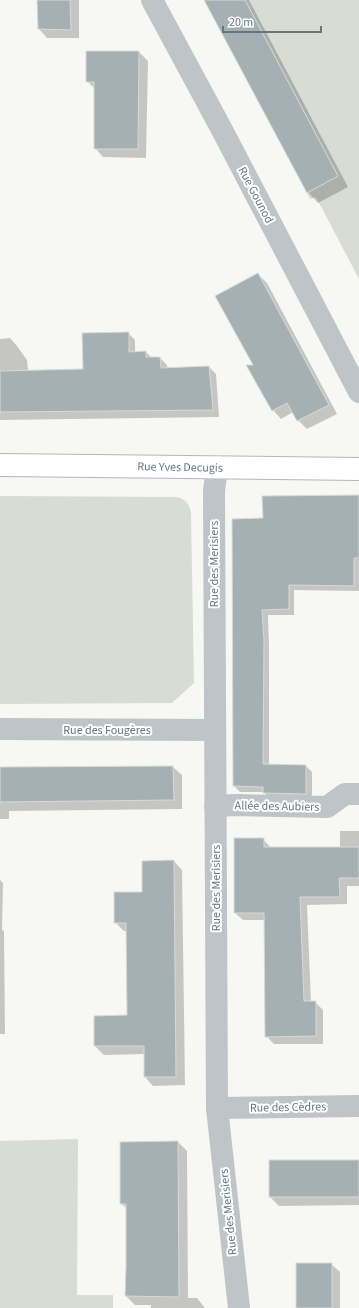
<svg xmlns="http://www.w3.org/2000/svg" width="359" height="1308" font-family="'Source Sans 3',sans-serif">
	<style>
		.green { fill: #d8dcd3 }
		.shadow { fill: #0003 }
		.building { fill: #a5b0b4; stroke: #d9d9d7 }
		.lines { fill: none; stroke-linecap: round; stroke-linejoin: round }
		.secondary-casing { stroke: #b0b8bb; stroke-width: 24 }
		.street { stroke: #bec4c7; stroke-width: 22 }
		.secondary { stroke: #fff; stroke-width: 22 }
		.labels { text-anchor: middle; stroke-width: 4; stroke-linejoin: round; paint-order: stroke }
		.street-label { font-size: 12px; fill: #62777f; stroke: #fff }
	</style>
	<rect width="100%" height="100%" fill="#f7f7f4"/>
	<!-- green -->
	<g class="green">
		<polygon points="245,0 359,0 359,279 316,197 310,199 307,193 338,176"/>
		<path d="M0 496 177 497C186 499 191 506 191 515L194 683 172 703 0 704Z"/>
		<polygon points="78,1139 77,1295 113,1295 113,1308 0,1308 0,1141"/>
	</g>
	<!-- shadow -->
	<g class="shadow">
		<polygon points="38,0 79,0 79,38 47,38 39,29"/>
		<polygon points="205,0 249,0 348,187 318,203 308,192"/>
		<polygon points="139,52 148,61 146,158 103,157 95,148 95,89 87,81"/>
		<polygon points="258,274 267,283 337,414 307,429 298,420 293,412 281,419 273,410 254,365"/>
		<polygon points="128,333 135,340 135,353 146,352 152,358 160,358 167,365 167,368 209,367 216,374 219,417 0,420 0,339 10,338 17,346 27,360 28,371 84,370"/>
		<polygon points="359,497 359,591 294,590 294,615 268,615 269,647 269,765 306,766 312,772 312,799 270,799 264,792 240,792 234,786 264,519"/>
		<polygon points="173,767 182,775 182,809 9,811 9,819 0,819 0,768"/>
		<polygon points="340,831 359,831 359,886 347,886 347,904 307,905 311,1002 315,1002 323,1010 323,1044 274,1044 266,1036 265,920 243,920 235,913 263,839 271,848 340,848"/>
		<polygon points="174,861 182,870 185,1085 153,1086 145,1077 145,1054 104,1055 95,1046 128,1016 127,931 124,931 115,922"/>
		<polygon points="0,880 3,883 2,930 4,931 5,1034 0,1034"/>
		<polygon points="178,1142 187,1151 188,1298 197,1298 205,1308 151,1308 151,1305 135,1305 126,1296 127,1209 121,1203"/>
		<polygon points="359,1161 359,1205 279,1206 270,1197"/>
		<polygon points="331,1264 340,1272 340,1308 297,1308"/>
	</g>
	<!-- building -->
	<g class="building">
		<polygon points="37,0 70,0 71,30 38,29"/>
		<polygon points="204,0 245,0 338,176 307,193"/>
		<polygon points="86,51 139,51 138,149 94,149 94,82 86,82"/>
		<polygon points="258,273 329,405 297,421 287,403 272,411 246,365 253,365 215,296"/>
		<polygon points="129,332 129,352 146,351 146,357 160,357 161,368 209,366 213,410 0,412 0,371 83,369 82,333"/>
		<polygon points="359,495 359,558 354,558 354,586 289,585 289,609 262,610 264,640 263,764 306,765 306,794 263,793 263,787 233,786 232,519 263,518 262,496"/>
		<polygon points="173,766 174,800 0,802 0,767"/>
		<polygon points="234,838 264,838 264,847 359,847 359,878 339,878 340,897 300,897 304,1001 316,1001 316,1036 265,1037 264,913 234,913"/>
		<polygon points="174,860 176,1077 144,1077 144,1046 94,1046 94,1016 127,1015 126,923 114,923 114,892 142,892 142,861"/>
		<polygon points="178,1141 179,1297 125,1296 126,1266 126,1204 120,1204 120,1142"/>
		<rect x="269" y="1160" width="90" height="37"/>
		<rect x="296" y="1263" width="36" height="45"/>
	</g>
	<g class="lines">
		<defs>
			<polyline id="secondary" points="0,465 359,469"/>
		</defs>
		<!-- secondary casing -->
		<use href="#secondary" class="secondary-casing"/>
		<!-- street -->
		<g class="street">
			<polyline points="152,0 221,128 359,392"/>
			<polyline points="217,467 214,491 217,1108 239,1308"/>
			<polyline points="0,729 215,730"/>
			<polyline points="215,806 236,805 327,807 345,794 359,794"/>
			<polyline points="217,1108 359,1106"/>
		</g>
		<!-- secondary -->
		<use href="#secondary" class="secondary"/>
	</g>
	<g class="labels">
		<!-- street labels -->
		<g class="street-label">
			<text transform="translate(256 195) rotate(62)" y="4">Rue Gounod</text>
			<text transform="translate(180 467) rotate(1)" y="4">Rue Yves Decugis</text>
			<text transform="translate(214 564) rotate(-90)" y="4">Rue des Merisiers</text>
			<text x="107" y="734">Rue des Fougères</text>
			<text transform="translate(277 806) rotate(1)" y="4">Allée des Aubiers</text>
			<text transform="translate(216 888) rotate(-90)" y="4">Rue des Merisiers</text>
			<text transform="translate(288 1107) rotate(-1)" y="4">Rue des Cèdres</text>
			<text transform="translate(228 1212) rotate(-96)" y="4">Rue des Merisiers</text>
		</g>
	</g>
	<!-- scale -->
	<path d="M223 26v6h98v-6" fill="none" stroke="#62777f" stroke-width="2"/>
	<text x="229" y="26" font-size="12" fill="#62777f" stroke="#ffffff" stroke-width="3" paint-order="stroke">20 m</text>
</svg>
